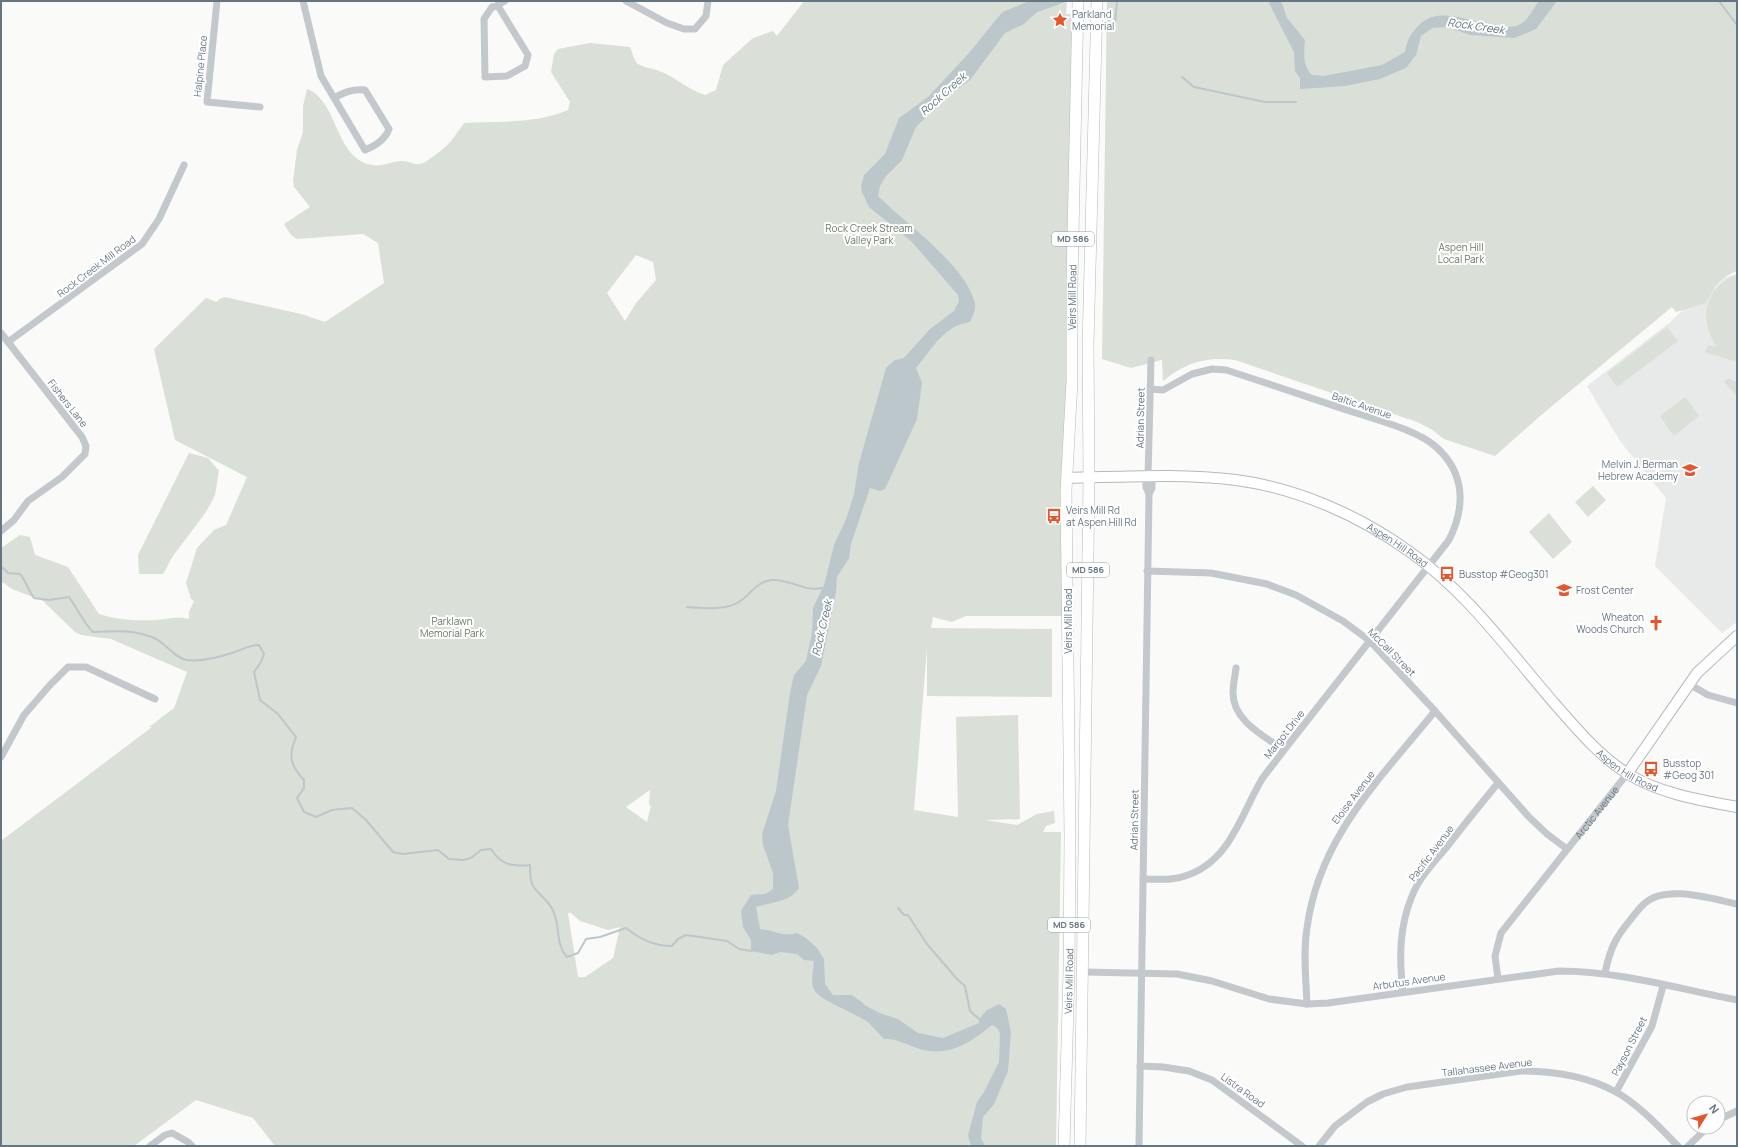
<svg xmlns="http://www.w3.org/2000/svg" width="1738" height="1147" font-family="Manrope,sans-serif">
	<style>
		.built { fill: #e8e9e9 }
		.green { fill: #dadfd7; fill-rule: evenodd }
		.water { fill: #bbc7cb }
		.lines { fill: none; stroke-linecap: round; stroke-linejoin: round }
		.stream { stroke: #bbc7cb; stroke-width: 2 }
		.secondary-casing { stroke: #b3babf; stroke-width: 12 }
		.primary-casing { stroke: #b5babe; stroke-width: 12 }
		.street { stroke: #c3c8cc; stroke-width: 7 }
		.secondary { stroke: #fff; stroke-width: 10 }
		.primary { stroke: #fff; stroke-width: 11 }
		.labels { text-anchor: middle; stroke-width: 4; stroke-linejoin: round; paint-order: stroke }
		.shield { fill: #fff; stroke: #939fa8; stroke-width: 1 }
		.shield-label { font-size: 9px; font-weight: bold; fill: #657683 }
		.poi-label { font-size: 10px; fill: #657683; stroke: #fff; text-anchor: start }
		.street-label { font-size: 10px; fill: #657683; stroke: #fff }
		.park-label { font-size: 10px; fill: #687a64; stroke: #fff }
		.water-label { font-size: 11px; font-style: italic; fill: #60757c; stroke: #fff }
	</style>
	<rect width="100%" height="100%" fill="#fafaf8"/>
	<!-- built -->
	<polygon class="built" points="1737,274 1737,622 1722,633 1655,566 1666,498 1620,441 1587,386 1669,323 1683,310 1704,301 1723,278"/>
	<!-- green -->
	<g class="green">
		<path d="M803 1H1059V5L1067 2 1066 14H1073L1065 616H966L952 622 933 617 931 628 1052 629V697L927 696V648L914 810 958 817 956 717 1018 715 1020 819 985 820 1017 825 1037 814 1054 811 1055 823 1046 826 1043 832H1061L1056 1146H275L253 1118 196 1100 134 1146H1V841L152 727H149L174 708 187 672 111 639 81 635 75 632 43 601 12 589 1 581V548L20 535 30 537 35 555 68 567 99 614C117 620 137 621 155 620 166 619 178 616 189 619V612L194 601 191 599 186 583 197 548 214 530 226 525 247 477 175 440 154 349 206 298 217 302 219 299 225 297 301 314 325 322 384 283 378 243 363 234 297 239 291 235 284 224 310 207 294 187 293 181 297 150 303 132V106L307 89C338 100 335 159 372 165 382 167 392 161 402 161 409 161 414 165 420 164 424 163 428 160 431 158 449 146 452 140 464 123 498 121 537 124 568 110L570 102 551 72 554 54 558 49 590 43 630 47C632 52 634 60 638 64 644 68 653 68 659 71 676 77 688 90 705 95L716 90 723 65 753 38 773 31 777 36 804 1ZM636 255 653 262 656 280 636 303 625 321 607 293ZM650 790 649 805 651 806 647 822 626 807ZM568 913H571L580 921 608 930 620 927 613 958 585 977H578Z"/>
		<path d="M1107 1H1737V271C1719 278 1714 287 1706 303L1676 312 1672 307 1540 416 1495 456 1444 439 1431 429 1417 422 1235 360C1207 356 1184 363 1163 381L1162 360 1131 368 1102 359Z"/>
		<path d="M1737 274V362L1705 352 1708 345 1717 347C1698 319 1704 288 1737 274Z"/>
		<polygon points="1667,327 1678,341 1617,387 1607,373"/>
		<polygon points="1728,378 1737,382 1737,396 1724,382"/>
		<polygon points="1685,397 1699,416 1674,436 1660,416"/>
		<polygon points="189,453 208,458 219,471 215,495 206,512 173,556 163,574 139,574 138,555"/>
		<polygon points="1593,486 1606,500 1588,517 1575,502"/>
		<polygon points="1549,513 1572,542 1553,559 1529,532"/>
	</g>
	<!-- water -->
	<g class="water">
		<path d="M1029 1H1069L1037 12 1024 24 1005 33 970 80 945 98 916 127 902 160 886 176 880 186 878 196C906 224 967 266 975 304 976 310 972 317 970 322 943 326 933 348 916 368L922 383 917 419 885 489 880 491 870 488 851 544 849 558 837 577 836 592 821 666 807 695 788 825 799 888C790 902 772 902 756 907L760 929C775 930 781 937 797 933L806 938 817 948 824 959 825 984 833 995H852L868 1007 882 1014 898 1019 918 1033 943 1038 979 1023V1019L987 1010 999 1004 1006 1009 1011 1032 1008 1071 994 1104 983 1117 981 1138 985 1146H971L968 1135 977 1102 984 1092 999 1062 1000 1033 997 1028 992 1025C971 1042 948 1058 920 1049 907 1045 897 1038 884 1039 879 1034 874 1028 869 1023 856 1013 823 1002 815 991 809 983 814 970 814 961L804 960 797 954 780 952 772 955 751 951V940L743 927 741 911 751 895 765 894 773 889V873L763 845 762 834 776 791 790 693 794 675 806 661 812 633 813 608 824 585 834 545 847 517 854 494 859 463 886 368 895 360 904 358 930 329 954 311 959 301 958 295 912 242 869 207 862 192 861 186 864 175 885 154 899 118 928 97 970 52 998 17 1003 12Z"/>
		<path d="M1268 1H1281L1287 18 1305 40C1304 53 1302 65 1312 75L1324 76 1382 65 1405 52C1408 38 1410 35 1419 25 1444 0 1486 33 1516 26 1527 23 1533 9 1539 1H1557L1536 29 1515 38 1470 35 1447 27 1432 28 1421 36 1416 55 1406 68 1380 79 1345 86 1300 89V78L1295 71 1294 52Z"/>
	</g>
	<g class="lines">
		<!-- stream -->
		<g class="stream">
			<polyline points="1719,1 1737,25"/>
			<polyline points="1115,24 1117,1"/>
			<polyline points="1182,77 1194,87 1265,102 1296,102"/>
			<path d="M1 566 8 573 20 574C26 581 28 590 34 598L49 600 69 597C77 608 83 622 93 632 113 631 134 629 154 638 165 642 174 658 187 660 203 662 220 657 235 652 243 649 250 645 259 645L264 654 261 662 254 672 260 700 278 714 296 737C288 756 290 765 304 780V788L297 798 304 812 316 817 332 810 352 808 366 820 393 852 403 854 438 850 449 859 463 860 471 858 481 850 491 849C501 865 512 867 530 865 530 871 530 880 533 886 540 897 551 901 555 916 560 931 556 945 567 957L578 953 586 939 600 937 626 928C640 939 653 946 672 946L678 939 686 935 727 941 739 949 751 951"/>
			<path d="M687 607C703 608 724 611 739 602 750 595 757 581 772 580 790 579 804 592 822 588"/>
			<polyline points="898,908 904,915 908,915 927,944 957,979 965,986 970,1011 979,1019"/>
		</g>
		<defs>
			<g id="secondary">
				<path id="s2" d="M1067 478C1123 477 1180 473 1236 480 1298 488 1360 516 1410 552 1467 592 1509 651 1554 703 1577 729 1599 756 1628 774 1661 794 1700 800 1737 807"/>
				<polyline points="1627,774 1697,673 1737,636"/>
			</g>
			<g id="primary">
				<path id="s3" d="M1064 1146 1069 972 1070 836 1066 491 1072 381V283L1078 1"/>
				<polyline points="1080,1146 1089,478 1088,345 1097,1"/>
			</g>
		</defs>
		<!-- secondary casing -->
		<use href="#secondary" class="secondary-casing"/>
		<!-- primary casing -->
		<use href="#primary" class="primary-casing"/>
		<!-- street -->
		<g class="street">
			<polyline points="217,1 207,102 260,107"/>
			<path d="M303 1 321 76 365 150C375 146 385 140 389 129L365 90C352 89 345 92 334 98"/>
			<polyline points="626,1 667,23 684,29 695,29 706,16 708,1"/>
			<polyline points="492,7 484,19 485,77 507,76 525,66 528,55 498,6"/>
			<polyline points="494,7 505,1"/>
			<polyline points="1,333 82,437 86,446 85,454 62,477 28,501 14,520 1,531"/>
			<polyline points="8,342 142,244 159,219 184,165"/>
			<polyline points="1148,476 1151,360"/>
			<polyline points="1149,494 1152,488 1152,476"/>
			<polyline points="1147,571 1211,573 1267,584 1296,595 1343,621 1370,641 1435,711 1529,817 1547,834 1567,849"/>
			<path d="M1236 668C1235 676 1233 685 1233 693 1233 721 1264 736 1284 750"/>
			<polyline points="1689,684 1708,695 1737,703"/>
			<polyline points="1,757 24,715 50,685 68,667 86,667 155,699"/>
			<path d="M1143 879C1157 879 1172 881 1185 876 1230 862 1240 816 1262 779 1269 769 1277 760 1284 750L1449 540C1466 506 1465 472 1435 446 1416 430 1380 421 1356 413 1313 399 1270 384 1226 370L1212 369 1192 374 1163 390 1150 389"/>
			<path d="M1084 972 1177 974 1212 981 1269 999 1307 1004 1328 1003 1559 971C1619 971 1679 989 1737 1000"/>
			<path d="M1605 973C1610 949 1615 938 1631 919 1635 914 1640 907 1645 903 1666 884 1712 899 1737 904"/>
			<path id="s1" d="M1498 979 1495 956 1501 933 1627 774"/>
			<path d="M1403 992C1399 959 1399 927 1412 896 1419 878 1434 862 1446 848 1463 826 1480 805 1498 783"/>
			<path d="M1307 1004C1306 979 1303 953 1307 928 1319 837 1380 779 1435 711"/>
			<polyline points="1140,1066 1163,1067 1189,1071 1212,1080 1302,1146"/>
			<polyline points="1616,1092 1652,1026 1663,986"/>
			<polyline points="1718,1120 1737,1111"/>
			<polyline points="150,1146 165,1135 172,1133 188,1142 192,1146"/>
			<polyline points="1139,1146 1149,494 1146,487 1146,476"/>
			<path d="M1319 1146 1335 1126 1367 1102 1383 1094 1407 1087 1521 1071C1553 1071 1587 1076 1616 1092 1638 1104 1660 1128 1678 1146"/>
			<polyline points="1688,1146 1708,1127"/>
		</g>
		<!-- secondary -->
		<use href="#secondary" class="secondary"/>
		<!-- primary -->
		<use href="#primary" class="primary"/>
	</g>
	<!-- icons -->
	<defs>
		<symbol id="sight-bare" viewBox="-9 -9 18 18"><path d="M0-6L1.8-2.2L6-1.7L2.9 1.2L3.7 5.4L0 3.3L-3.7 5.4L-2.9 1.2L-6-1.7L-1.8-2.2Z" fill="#e4572e" stroke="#fff" stroke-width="2.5" paint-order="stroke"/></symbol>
		<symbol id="school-bare" viewBox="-9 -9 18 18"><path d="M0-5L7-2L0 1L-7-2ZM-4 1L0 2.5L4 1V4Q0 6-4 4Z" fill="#e4572e" stroke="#fff" stroke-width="2.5" paint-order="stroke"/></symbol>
		<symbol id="bus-bare" viewBox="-9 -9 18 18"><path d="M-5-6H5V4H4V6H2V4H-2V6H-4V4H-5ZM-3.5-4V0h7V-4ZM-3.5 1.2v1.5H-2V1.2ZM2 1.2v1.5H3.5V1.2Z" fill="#e4572e" stroke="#fff" stroke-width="2.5" paint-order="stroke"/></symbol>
		<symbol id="church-bare" viewBox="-9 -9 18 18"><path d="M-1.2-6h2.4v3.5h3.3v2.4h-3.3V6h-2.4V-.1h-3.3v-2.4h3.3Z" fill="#e4572e" stroke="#fff" stroke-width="2.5" paint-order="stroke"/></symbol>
	</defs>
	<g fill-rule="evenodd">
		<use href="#sight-bare" x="1049" y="9" width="22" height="22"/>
		<use href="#school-bare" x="1679" y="459" width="22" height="22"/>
		<use href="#bus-bare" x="1043" y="505" width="22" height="22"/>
		<use href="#bus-bare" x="1436" y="563" width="22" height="22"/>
		<use href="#school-bare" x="1553" y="579" width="22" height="22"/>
		<use href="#church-bare" x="1645" y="612" width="22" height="22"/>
		<use href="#bus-bare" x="1640" y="758" width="22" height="22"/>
	</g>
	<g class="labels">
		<!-- shield labels -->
		<g class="shield">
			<rect x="1052" y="232" width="42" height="14" rx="3"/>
			<rect x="1067" y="563" width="42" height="14" rx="3"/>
			<rect x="1048" y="918" width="42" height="14" rx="3"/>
		</g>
		<g class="shield-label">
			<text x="1073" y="242">MD 586</text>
			<text x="1088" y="573">MD 586</text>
			<text x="1069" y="928">MD 586</text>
		</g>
		<!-- poi labels -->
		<g class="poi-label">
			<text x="1072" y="18">Parkland<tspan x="1072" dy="12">Memorial</tspan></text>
			<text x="1678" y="468" text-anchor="end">Melvin J. Berman<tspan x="1678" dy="12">Hebrew Academy</tspan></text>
			<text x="1066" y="514">Veirs Mill Rd<tspan x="1066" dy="12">at Aspen Hill Rd</tspan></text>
			<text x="1459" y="578">Busstop #Geog301</text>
			<text x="1576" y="594">Frost Center</text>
			<text x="1644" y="621" text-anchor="end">Wheaton<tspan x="1644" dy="12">Woods Church</tspan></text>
			<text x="1663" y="767">Busstop<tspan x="1663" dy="12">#Geog 301</tspan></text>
		</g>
		<!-- street labels -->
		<g class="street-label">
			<text transform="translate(200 66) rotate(-84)" y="4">Halpine Place</text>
			<text transform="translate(96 266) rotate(-37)" y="4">Rock Creek Mill Road</text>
			<text dy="4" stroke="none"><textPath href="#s3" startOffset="849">Veirs Mill Road</textPath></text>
			<text transform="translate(68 403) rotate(52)" y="4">Fishers Lane</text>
			<text transform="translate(1362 405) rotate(19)" y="4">Baltic Avenue</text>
			<text transform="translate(1140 418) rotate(-89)" y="4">Adrian Street</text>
			<text dy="4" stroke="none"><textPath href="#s2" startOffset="345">Aspen Hill Road</textPath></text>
			<text transform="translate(1068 621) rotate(-90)" y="4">Veirs Mill Road</text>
			<text transform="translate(1392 652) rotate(45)" y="4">McCall Street</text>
			<text transform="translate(1284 734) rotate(-52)" y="4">Margot Drive</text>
			<text dy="4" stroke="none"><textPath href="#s2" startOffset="669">Aspen Hill Road</textPath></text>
			<text transform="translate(1353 797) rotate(-53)" y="4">Eloise Avenue</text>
			<text dy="4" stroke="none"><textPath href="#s1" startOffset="201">Arctic Avenue</textPath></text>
			<text transform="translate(1134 820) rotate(-89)" y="4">Adrian Street</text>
			<text transform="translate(1431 853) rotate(-53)" y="4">Pacific Avenue</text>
			<text dy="4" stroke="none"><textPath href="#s3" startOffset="165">Veirs Mill Road</textPath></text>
			<text transform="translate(1409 981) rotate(-8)" y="4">Arbutus Avenue</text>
			<text transform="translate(1629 1046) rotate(-63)" y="4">Payson Street</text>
			<text transform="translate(1487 1067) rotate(-7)" y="4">Tallahassee Avenue</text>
			<text transform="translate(1243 1090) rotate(36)" y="4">Listra Road</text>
		</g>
		<!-- park labels -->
		<g class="park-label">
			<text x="869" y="232">Rock Creek Stream<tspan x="869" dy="12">Valley Park</tspan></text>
			<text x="1461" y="251">Aspen Hill<tspan x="1461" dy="12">Local Park</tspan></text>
			<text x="452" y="625">Parklawn<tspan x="452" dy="12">Memorial Park</tspan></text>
		</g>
		<!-- water labels -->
		<g class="water-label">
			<text transform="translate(1476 26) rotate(8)" y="4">Rock Creek</text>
			<text transform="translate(943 94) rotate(-42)" y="4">Rock Creek</text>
			<text transform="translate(822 628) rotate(-77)" y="4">Rock Creek</text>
		</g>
	</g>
	<!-- border -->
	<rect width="1738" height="1147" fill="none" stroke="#657683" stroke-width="4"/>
	<!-- north arrow -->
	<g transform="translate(1706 1115) rotate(53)"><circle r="19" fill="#ffffff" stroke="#c1c8cd"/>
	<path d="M0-3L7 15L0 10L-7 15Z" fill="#e4572e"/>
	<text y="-6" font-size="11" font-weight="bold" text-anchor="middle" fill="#657683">N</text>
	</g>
</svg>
